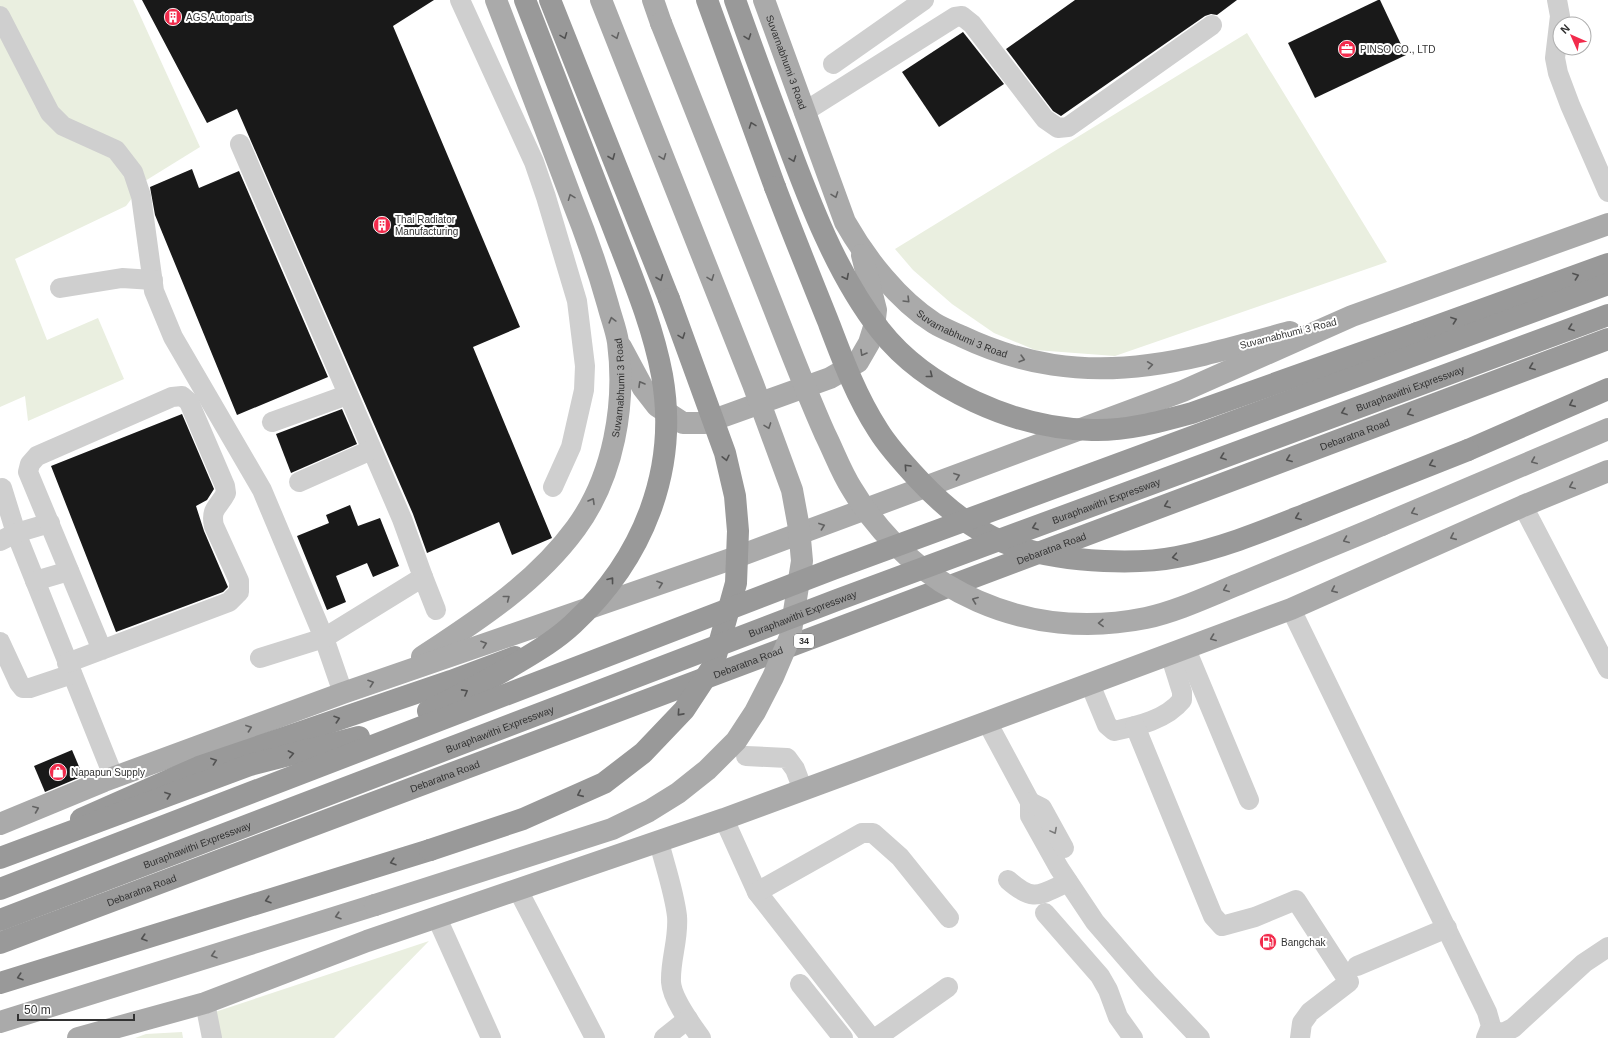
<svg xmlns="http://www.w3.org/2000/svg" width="1608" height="1038" font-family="Helvetica,sans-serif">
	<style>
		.green { fill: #eaefe0 }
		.building { fill: #191919 }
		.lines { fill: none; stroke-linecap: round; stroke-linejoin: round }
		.minor { stroke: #cfcfcf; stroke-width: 20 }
		.major { stroke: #aaa; stroke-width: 22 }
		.highway { stroke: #999; stroke-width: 22 }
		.major-bridge { stroke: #aaa; stroke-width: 22 }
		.highway-bridge { stroke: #999; stroke-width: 22 }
		.oneway { stroke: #515151 }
		.oneway2 { stroke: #626262 }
		.oneway3 { stroke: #797979 }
		.labels { text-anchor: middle; stroke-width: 4; stroke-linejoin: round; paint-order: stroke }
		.shield { fill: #fff; stroke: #707070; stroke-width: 1 }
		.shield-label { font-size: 9px; font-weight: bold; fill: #323232 }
		.poi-label { font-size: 10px; fill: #323232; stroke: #fff; text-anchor: start }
		.street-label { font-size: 10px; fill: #323232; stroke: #fff }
	</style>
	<rect width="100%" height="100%" fill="#fff"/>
	<!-- green -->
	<g class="green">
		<polygon points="0,0 133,0 200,147 145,181 126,206 15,259 47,340 98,318 124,379 28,421 25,396 0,407"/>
		<polygon points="1247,33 1387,262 1115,356 1035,350 994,333 952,304 913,270 895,249"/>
		<polygon points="429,941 334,1038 219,1038 215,1012"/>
		<polygon points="182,1032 183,1038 135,1038 146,1034"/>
	</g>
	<!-- building -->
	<g class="building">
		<polygon points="142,0 434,0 393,26 520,327 473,347 552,538 512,555 499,522 427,553 413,514 237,109 207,123"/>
		<polygon points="1075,0 1237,0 1217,15 1211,14 1205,16 1061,116 1053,111 1006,49"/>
		<polygon points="1378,0 1380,0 1406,55 1315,98 1288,43"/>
		<polygon points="963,32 1004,84 939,127 902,72"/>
		<polygon points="192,169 199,188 239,171 328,377 237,415 155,215 150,187"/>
		<polygon points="342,409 357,444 291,473 276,434"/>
		<polygon points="182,414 214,489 207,500 196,506 204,531 228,587 223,592 116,632 51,466"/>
		<polygon points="350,505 358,526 380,518 399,566 373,577 367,563 336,576 346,602 327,610 297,536 329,523 326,515"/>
		<polygon points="72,750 83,776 45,792 34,766"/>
	</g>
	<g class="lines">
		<!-- minor -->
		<g class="minor">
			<polyline points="460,0 534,162 546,197 577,301 585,366 584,390 571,447 553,487"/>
			<polyline points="1557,0 1560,16 1555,58 1558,73 1570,105 1608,192"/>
			<polyline points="0,16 50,113 63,126 116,150 133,172 141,196 154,291 173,337 262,490 324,638 343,693"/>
			<polyline points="833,64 924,0"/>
			<polyline points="804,112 955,17 962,16 972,24 1045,119 1058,128 1068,127 1212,25"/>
			<polyline points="240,144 402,519 423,577 324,638 260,658"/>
			<polyline points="60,288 122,278 153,280"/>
			<polyline points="272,422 347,395"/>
			<polyline points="299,482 371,450"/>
			<polyline points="2,488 16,533 114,778"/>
			<polyline points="1523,506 1608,669"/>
			<polyline points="0,541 16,533 50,523"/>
			<polyline points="423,577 436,610"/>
			<polyline points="35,581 69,571"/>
			<polyline points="1291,609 1487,1012 1491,1026 1486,1038"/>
			<polyline points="0,642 19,683 23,688 30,688 72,674"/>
			<polyline points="1186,649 1249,800"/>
			<path d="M67 663 229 602 239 592V581L214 526C210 508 219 507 226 493L225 486 189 402 182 396 172 397 37 456 30 464 28 472 102 650"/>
			<path d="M1090 684 1107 725 1114 731C1137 726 1166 720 1182 700V692L1170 654"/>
			<polyline points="987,722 1030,802 1030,816 1059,868 1095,922 1147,982 1200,1038"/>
			<polyline points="1135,726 1213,916 1222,926 1255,917 1296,900 1349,982 1310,1012 1302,1023 1300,1038"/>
			<polyline points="746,756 787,758 795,769 803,790"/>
			<polyline points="1030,802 1042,808 1064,848"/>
			<polyline points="724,819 757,892 871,1038"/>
			<path d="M659 842C665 866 674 891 677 916 679 939 670 960 671 982 672 999 691 1024 701 1038"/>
			<path d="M1008 880C1034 903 1039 895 1068 882"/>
			<polyline points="518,890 595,1038"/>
			<polyline points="757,892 862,833 873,833 900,857 949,918"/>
			<polyline points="1045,913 1100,976 1108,990 1118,1017 1133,1038"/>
			<polyline points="437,918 491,1038"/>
			<polyline points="1357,966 1447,928"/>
			<polyline points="800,984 843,1038"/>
			<polyline points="205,1003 212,1038"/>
			<polyline points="1489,1033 1505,1032 1513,1028 1584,963 1608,947"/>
			<polyline points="664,1038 688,1019"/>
			<polyline points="876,1038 948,987"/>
		</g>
		<!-- major -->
		<g class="major">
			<polyline points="653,0 661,23"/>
			<path id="s1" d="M764 0 845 222C866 259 898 300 934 323 942 328 952 332 961 336 1022 365 1082 374 1149 365 1197 359 1244 344 1290 332"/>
			<polyline points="621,347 643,388 657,406 683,423 705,423 830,378 858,362 869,343 874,327 876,310 862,255"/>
			<polyline points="1382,525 1608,429"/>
			<path id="s2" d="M422 657C478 620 536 583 576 528 614 476 626 404 618 342 616 329 611 317 608 305 598 269 586 235 572 200 547 133 522 67 496 0"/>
			<polyline points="0,824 104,781 343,693 734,558 1183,391 1352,316 1608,224"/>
			<polyline points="0,1022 375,905"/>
			<polyline points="78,1038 205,1003 367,941 724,819 987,722 1291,609 1523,506 1608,471"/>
		</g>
		<!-- highway -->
		<g class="highway">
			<polyline points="550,0 669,299"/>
			<polyline points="707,0 775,187"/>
			<polyline points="1417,333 1608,264"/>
			<polyline points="1468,450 1608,389"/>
			<polyline points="81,819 199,767 451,681 515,657"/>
			<path id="s3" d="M0 943 1608 339"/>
			<polyline points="0,983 430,850"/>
		</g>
		<!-- major-bridge -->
		<g class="major-bridge">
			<path d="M661 23C697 113 732 202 767 291 786 339 804 387 825 434 834 452 841 472 852 489 914 592 1028 642 1146 618 1178 611 1209 596 1239 584 1287 564 1335 545 1382 525"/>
			<polyline points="375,905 612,829 649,811 678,793 707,770 736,741 755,712 773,677 790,637 802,561 799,528 792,490 753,384 601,0"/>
		</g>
		<!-- highway-bridge -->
		<g class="highway-bridge">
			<path d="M735 0C751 45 768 91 785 136 809 201 837 275 880 330 926 389 1017 429 1092 430 1126 431 1159 422 1192 413L1417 333"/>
			<path d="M775 187C792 232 810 276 828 321 842 358 856 396 878 430 889 448 905 465 919 480 975 540 1023 557 1104 561 1129 562 1153 562 1177 557 1223 548 1266 530 1309 513 1362 492 1415 471 1468 450"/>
			<path d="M428 711C455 698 481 684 507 669 530 655 554 642 573 624 643 559 679 470 662 375 652 322 630 272 611 222 582 148 554 74 525 0"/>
			<polyline points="430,850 523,819 604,783 643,753 684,710 713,666 736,583 738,531 735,496 725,453 669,299"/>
			<polyline points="0,858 250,765 359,737"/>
			<polyline points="0,889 833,569 1608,284"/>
			<path id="s4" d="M0 920 837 600 1608 315"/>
		</g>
	</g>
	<!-- one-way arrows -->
	<defs><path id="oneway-chevron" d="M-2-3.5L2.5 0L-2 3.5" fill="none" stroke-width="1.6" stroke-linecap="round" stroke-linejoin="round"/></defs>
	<g class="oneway">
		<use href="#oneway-chevron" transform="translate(564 36) rotate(69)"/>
		<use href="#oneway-chevron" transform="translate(748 37) rotate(70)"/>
		<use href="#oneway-chevron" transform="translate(752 125) rotate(-110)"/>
		<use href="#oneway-chevron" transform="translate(612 157) rotate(68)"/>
		<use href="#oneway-chevron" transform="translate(793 159) rotate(70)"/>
		<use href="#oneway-chevron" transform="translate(1576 276) rotate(-20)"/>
		<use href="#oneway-chevron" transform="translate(846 277) rotate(63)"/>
		<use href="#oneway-chevron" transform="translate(660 278) rotate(68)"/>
		<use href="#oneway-chevron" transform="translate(1454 320) rotate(-20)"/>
		<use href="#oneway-chevron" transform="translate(1571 328) rotate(160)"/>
		<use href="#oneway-chevron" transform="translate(682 336) rotate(70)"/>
		<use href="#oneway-chevron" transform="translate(1532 367) rotate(159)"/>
		<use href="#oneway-chevron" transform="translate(930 375) rotate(38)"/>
		<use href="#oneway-chevron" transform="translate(1572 404) rotate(156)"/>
		<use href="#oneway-chevron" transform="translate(1344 412) rotate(160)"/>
		<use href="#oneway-chevron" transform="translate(1410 413) rotate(159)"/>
		<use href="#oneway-chevron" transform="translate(1223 457) rotate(160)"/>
		<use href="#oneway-chevron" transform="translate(726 458) rotate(77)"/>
		<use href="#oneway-chevron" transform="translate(1289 459) rotate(159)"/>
		<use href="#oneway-chevron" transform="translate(1432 464) rotate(159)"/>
		<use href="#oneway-chevron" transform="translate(907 467) rotate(-133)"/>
		<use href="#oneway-chevron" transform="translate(1167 505) rotate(159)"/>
		<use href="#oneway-chevron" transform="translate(1298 517) rotate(159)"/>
		<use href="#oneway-chevron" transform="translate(1035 527) rotate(160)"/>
		<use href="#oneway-chevron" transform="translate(1175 557) rotate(170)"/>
		<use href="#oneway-chevron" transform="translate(611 580) rotate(-52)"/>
		<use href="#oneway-chevron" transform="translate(465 692) rotate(-29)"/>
		<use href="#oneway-chevron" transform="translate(680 713) rotate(132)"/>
		<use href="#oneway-chevron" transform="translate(337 719) rotate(-18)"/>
		<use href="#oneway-chevron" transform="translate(291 754) rotate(-11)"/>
		<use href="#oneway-chevron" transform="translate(214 761) rotate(-20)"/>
		<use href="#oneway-chevron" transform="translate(580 794) rotate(156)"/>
		<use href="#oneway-chevron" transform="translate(168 795) rotate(-20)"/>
		<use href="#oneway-chevron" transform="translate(393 862) rotate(163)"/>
		<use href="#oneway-chevron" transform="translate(268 900) rotate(163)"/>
		<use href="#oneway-chevron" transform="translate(144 938) rotate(162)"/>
		<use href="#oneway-chevron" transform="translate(20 977) rotate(162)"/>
	</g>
	<g class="oneway2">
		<use href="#oneway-chevron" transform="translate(616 36) rotate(69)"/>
		<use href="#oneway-chevron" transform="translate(663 157) rotate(69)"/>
		<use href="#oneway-chevron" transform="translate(835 195) rotate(70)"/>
		<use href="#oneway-chevron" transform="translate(571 197) rotate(-111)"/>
		<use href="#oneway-chevron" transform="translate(711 278) rotate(69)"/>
		<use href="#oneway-chevron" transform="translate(907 300) rotate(45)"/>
		<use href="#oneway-chevron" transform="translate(612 320) rotate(-105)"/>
		<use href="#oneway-chevron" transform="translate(863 353) rotate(120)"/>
		<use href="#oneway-chevron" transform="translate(1022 359) rotate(16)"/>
		<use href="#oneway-chevron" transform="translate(1150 365) rotate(-8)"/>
		<use href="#oneway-chevron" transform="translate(641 384) rotate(-120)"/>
		<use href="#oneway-chevron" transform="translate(768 426) rotate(70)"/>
		<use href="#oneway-chevron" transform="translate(1534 461) rotate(157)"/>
		<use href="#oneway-chevron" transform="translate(957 476) rotate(-20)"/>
		<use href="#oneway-chevron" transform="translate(1572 486) rotate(157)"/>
		<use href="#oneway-chevron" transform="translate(592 501) rotate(-60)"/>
		<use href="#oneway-chevron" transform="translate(1414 512) rotate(157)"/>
		<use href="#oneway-chevron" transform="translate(822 526) rotate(-20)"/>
		<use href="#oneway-chevron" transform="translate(1453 537) rotate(156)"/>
		<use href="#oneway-chevron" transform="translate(1346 540) rotate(158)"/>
		<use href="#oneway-chevron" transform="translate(660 584) rotate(-19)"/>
		<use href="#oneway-chevron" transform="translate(1226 589) rotate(158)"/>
		<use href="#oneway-chevron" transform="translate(1334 590) rotate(156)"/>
		<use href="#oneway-chevron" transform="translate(507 598) rotate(-38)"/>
		<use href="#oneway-chevron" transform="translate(975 600) rotate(-159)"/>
		<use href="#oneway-chevron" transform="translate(1101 623) rotate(178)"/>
		<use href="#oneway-chevron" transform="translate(1213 638) rotate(159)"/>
		<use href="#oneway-chevron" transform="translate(484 644) rotate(-19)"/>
		<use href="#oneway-chevron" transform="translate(371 683) rotate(-19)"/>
		<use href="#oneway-chevron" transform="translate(249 728) rotate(-20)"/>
		<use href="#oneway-chevron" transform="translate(36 809) rotate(-22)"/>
		<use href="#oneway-chevron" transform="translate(338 916) rotate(163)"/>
		<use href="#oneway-chevron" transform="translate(214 955) rotate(163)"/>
	</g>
	<use class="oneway3" href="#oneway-chevron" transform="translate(1054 831) rotate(62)"/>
	<!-- icons -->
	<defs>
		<symbol id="building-disc" viewBox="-11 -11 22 22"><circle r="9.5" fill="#f22b4c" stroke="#fff"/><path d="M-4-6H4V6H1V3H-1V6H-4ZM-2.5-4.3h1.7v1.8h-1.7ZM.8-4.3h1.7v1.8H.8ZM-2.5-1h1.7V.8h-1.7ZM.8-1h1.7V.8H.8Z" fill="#fff"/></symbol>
		<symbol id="office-disc" viewBox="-11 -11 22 22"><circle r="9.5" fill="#f22b4c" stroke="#fff"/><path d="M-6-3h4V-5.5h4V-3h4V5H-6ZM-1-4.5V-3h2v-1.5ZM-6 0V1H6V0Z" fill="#fff"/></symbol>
		<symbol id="shop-disc" viewBox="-11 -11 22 22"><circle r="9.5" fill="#f22b4c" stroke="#fff"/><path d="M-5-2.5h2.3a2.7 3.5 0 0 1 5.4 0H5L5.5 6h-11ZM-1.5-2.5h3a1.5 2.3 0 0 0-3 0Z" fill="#fff"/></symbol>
		<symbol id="fuel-disc" viewBox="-11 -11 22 22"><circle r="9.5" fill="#f22b4c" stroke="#fff"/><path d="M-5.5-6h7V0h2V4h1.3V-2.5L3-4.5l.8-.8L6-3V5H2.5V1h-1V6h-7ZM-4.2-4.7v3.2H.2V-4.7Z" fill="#fff"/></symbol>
	</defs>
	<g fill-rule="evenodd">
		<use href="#building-disc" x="163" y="7" width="20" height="20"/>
		<use href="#office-disc" x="1337" y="39" width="20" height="20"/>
		<use href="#building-disc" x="372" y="215" width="20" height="20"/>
		<use href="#shop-disc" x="48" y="762" width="20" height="20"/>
		<use href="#fuel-disc" x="1258" y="932" width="20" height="20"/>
	</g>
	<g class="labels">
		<!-- shield labels -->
		<rect class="shield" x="794" y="634" width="20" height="14" rx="3"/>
		<g class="shield-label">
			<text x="804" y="644">34</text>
		</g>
		<!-- poi labels -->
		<g class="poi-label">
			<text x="186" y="21">AGS Autoparts</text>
			<text x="1360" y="53">PINSO CO., LTD</text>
			<text x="395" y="223">Thai Radiator<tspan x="395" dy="12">Manufacturing</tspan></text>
			<text x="71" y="776">Napapun Supply</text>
			<text x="1281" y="946">Bangchak</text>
		</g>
		<!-- street labels -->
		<g class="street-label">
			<text dy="4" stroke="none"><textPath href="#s1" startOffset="66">Suvarnabhumi 3 Road</textPath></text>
			<text dy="4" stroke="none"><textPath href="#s1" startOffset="402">Suvarnabhumi 3 Road</textPath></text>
			<text transform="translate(1288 333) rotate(-14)" y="4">Suvarnabhumi 3 Road</text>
			<text dy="4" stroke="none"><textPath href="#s2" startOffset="351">Suvarnabhumi 3 Road</textPath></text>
			<text dy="4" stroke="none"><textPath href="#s4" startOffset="1507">Buraphawithi Expressway</textPath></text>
			<text dy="4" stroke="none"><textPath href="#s3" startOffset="1447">Debaratna Road</textPath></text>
			<text dy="4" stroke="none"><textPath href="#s4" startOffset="1183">Buraphawithi Expressway</textPath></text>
			<text dy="4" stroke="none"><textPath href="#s3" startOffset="1123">Debaratna Road</textPath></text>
			<text dy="4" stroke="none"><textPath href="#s4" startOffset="859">Buraphawithi Expressway</textPath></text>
			<text dy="4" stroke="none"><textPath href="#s3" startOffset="799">Debaratna Road</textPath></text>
			<text dy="4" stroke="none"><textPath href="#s4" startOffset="535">Buraphawithi Expressway</textPath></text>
			<text dy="4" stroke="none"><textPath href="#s3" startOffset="475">Debaratna Road</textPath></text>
			<text dy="4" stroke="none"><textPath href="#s4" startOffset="211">Buraphawithi Expressway</textPath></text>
			<text dy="4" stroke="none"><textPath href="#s3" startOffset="151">Debaratna Road</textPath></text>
		</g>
	</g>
	<!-- north arrow -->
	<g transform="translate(1572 36) rotate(315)"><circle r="19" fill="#ffffff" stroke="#adadad"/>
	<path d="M0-3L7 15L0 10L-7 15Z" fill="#f22b4c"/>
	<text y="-6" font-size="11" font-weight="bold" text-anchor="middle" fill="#323232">N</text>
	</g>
	<!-- scale -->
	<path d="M18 1014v6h116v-6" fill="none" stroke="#323232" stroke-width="2"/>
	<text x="24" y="1014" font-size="12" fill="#323232" stroke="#ffffff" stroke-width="3" paint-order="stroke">50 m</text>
</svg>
